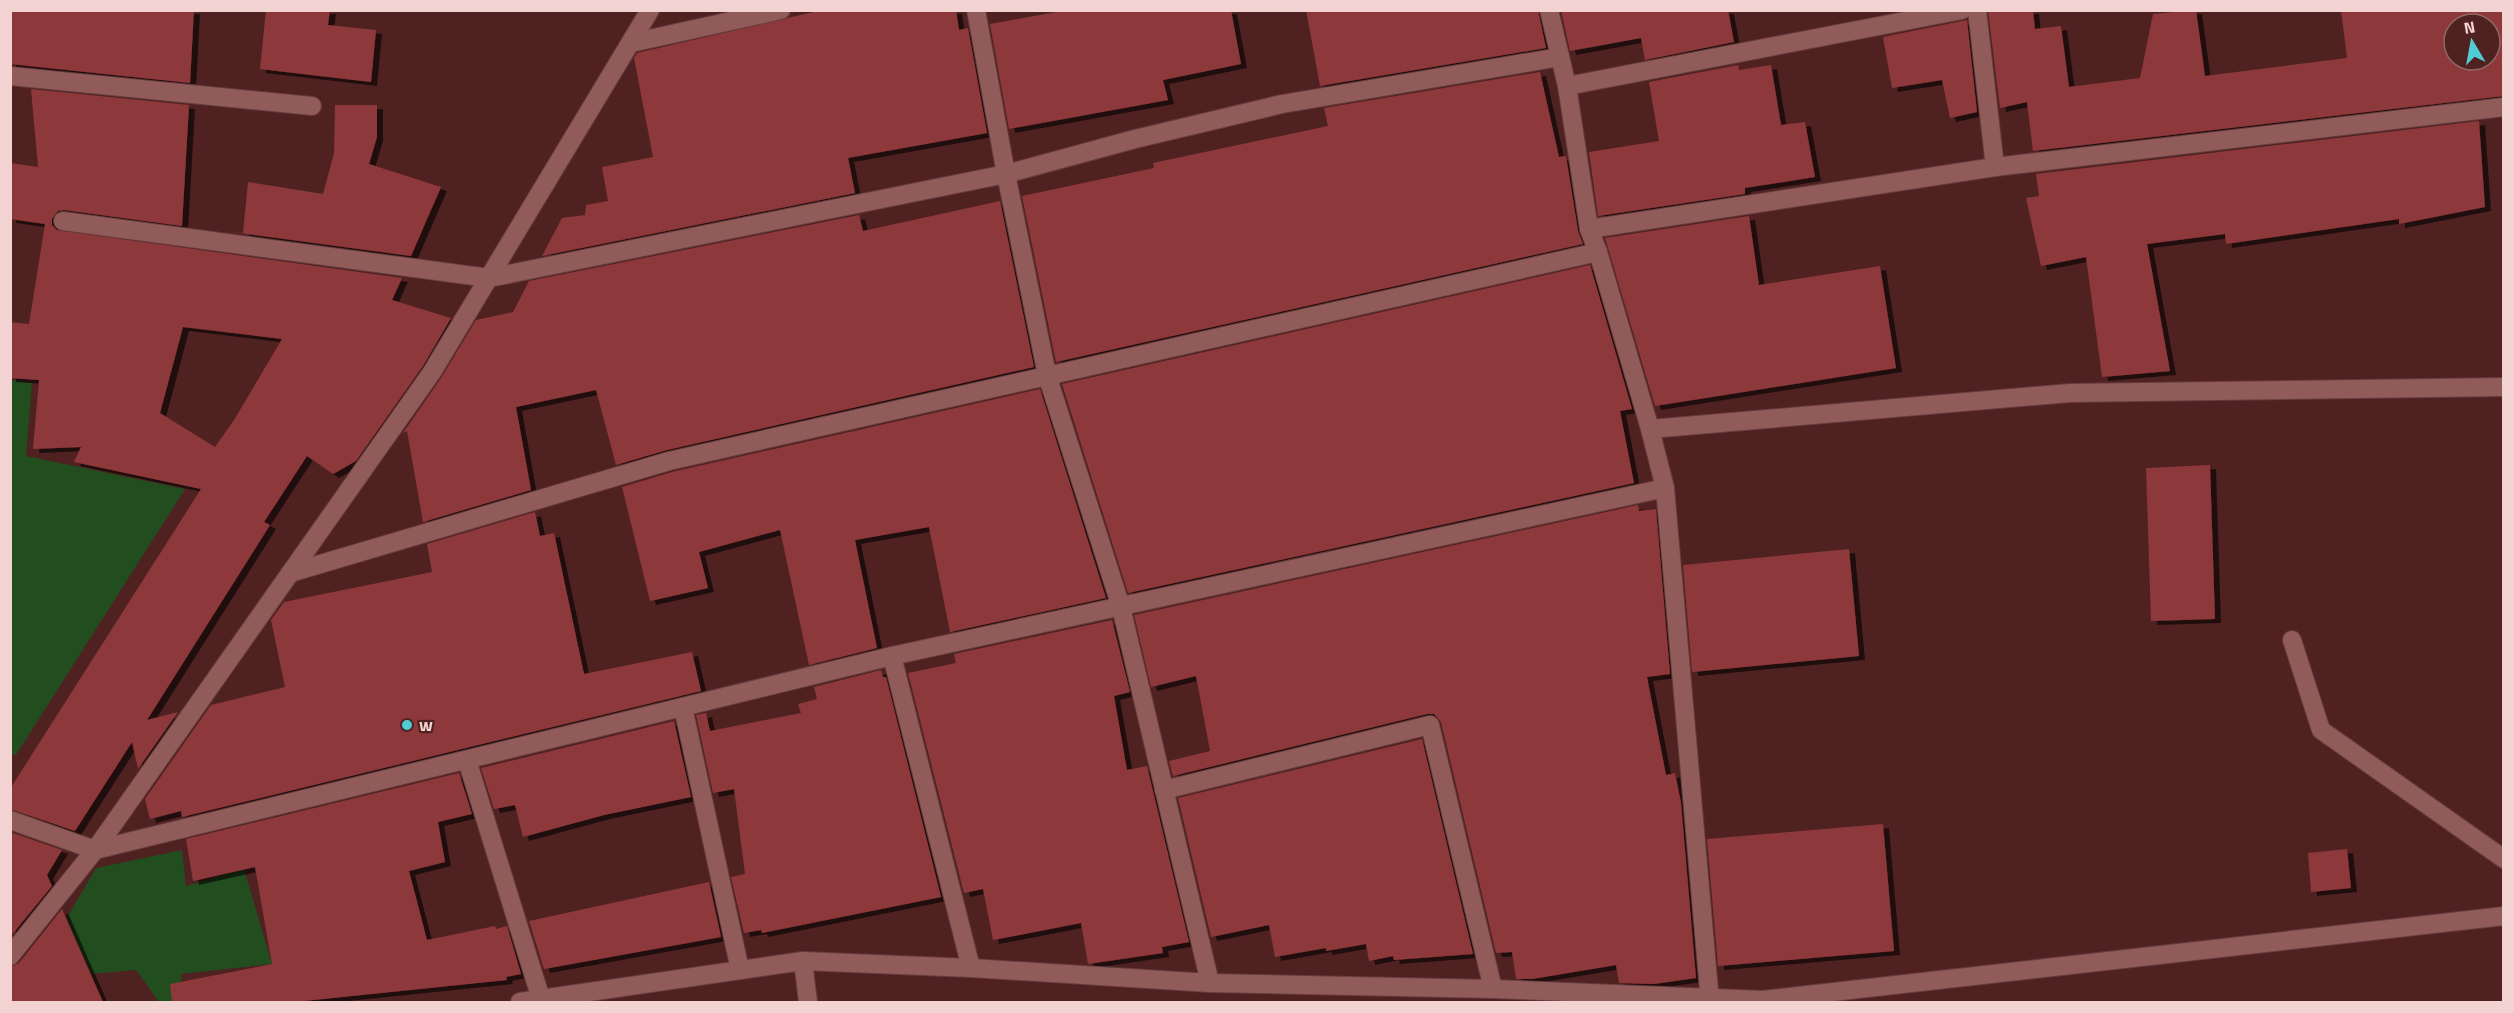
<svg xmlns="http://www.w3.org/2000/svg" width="2514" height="1013" font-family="'Titillium Web',sans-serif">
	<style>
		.green { fill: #224d1e }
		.building { fill: #8d383a; fill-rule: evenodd; filter: url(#shadow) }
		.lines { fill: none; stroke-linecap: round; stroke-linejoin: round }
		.minor-casing { stroke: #653c3e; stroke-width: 20 }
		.minor { stroke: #915b5a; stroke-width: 18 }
		.poi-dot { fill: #51ccd5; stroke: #502121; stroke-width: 2 }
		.labels { text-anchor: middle; stroke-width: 4.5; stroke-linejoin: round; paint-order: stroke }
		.poi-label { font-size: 18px; font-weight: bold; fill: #f2d3d1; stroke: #502121; text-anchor: start }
	</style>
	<defs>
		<filter id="shadow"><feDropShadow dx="6" dy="4" stdDeviation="0" flood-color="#0009"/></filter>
	</defs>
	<rect width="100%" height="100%" fill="#502121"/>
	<!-- green -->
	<g class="green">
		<polygon points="11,380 32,383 26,456 185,489 16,755 10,754"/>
		<polygon points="182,850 186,886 244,869 272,964 181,974 184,1002 159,1002 136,970 91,974 66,919 96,868"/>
	</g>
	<!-- building -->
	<g class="building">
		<polygon points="10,10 194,10 190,83 10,64"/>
		<polygon points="266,10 330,10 328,25 376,30 371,82 260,69"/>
		<polygon points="822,10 956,10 959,30 968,28 987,133 848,158 855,193 542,256 562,218 585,215 586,205 608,201 602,167 653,157 634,58 637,53"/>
		<polygon points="1068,10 1231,10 1241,64 1163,80 1168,100 1009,129 990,24"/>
		<polygon points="1306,10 1538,10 1546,48 1320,86"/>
		<polygon points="1561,10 1728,10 1734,42 1645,60 1641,38 1570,51"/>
		<path d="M1988 10H2033L2035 29 2061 26 2069 87 2140 78 2153 14 2196 10 2205 76 2347 58 2341 10H2504V96L2033 151 2027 102 2000 108ZM2454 24H2490V60H2454Z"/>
		<polygon points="1967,20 1977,112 1950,118 1942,80 1892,88 1883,37"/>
		<polygon points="1738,65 1739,70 1771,65 1781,125 1805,122 1815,177 1745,188 1745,194 1598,216 1589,152 1659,141 1649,82"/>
		<polygon points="1540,72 1559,157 1566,156 1578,231 1583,244 1056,362 1022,196 1154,168 1153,163 1328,126 1324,108"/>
		<path d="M31 89 189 105 182 226 64 210 58 211 52 219V225L57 230 402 278 392 300 451 318 423 366 356 461 333 474 307 456 264 522 270 525 147 720 178 712 138 769 132 742 75 831 10 809V789L201 489 74 462 81 447 33 449 39 380 10 378V322L29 324 45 224 10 219V163L38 167ZM183 327 282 339 234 420 215 447 160 413Z"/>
		<polygon points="335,105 377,105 377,137 369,164 441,187 411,256 232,232 243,233 248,182 323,194 334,153"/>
		<polygon points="2479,121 2485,207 2399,224 2399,219 2226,244 2225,234 2147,244 2170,371 2102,377 2086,257 2041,266 2026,198 2039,196 2036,174"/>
		<polygon points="1000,201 1034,367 667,450 616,465 596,390 516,407 531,490 423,522 407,431 403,433 441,378 476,320 513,312 529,281 859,215 863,231"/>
		<polygon points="1749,216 1759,285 1880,266 1896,368 1655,406 1605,238"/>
		<polygon points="1590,265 1632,409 1620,411 1634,483 1128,593 1062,384"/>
		<polygon points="1040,389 1106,598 950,632 929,527 855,540 877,648 809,665 780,530 699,552 708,588 650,601 622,487 672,472"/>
		<polygon points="2210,465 2215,619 2151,621 2146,468"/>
		<polygon points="1638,505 1639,511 1656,509 1670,674 1647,677 1666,775 1675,773 1681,803 1696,978 1654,984 1619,983 1616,965 1532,979 1516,979 1512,952 1496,953 1441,722 1434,714 1427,714 1173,776 1169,761 1210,751 1196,676 1151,687 1134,615"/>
		<polygon points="535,512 540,536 554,533 584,674 692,652 701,691 182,817 181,811 150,819 145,799 211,705 285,687 271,620 284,602 432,572 427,544"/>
		<polygon points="1849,549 1859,656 1692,672 1683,565"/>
		<polygon points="1112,620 1130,692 1114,696 1127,770 1147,766 1189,942 1162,947 1163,953 1088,964 1081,923 993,940 983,889 964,893 908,673 956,663 954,654"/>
		<polygon points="881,670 883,677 886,677 941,897 762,933 761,930 744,933 731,877 745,874 734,789 713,793 696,715 706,713 710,731 801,713 798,704 817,699 814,687"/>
		<polygon points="674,721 691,797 604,815 523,837 515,805 494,809 481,768"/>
		<polygon points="1422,739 1473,954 1394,960 1393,956 1369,961 1366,944 1326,951 1326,948 1275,957 1269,925 1211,937 1178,798"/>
		<polygon points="459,773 472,814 438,822 445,862 409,871 427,940 495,926 496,929 507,926 521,974 506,977 507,980 294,1002 172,1002 170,984 272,964 255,867 193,881 186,839"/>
		<polygon points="1883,824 1894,951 1718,966 1707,839"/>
		<polygon points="10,832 62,850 47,875 52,886 10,937"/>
		<polygon points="2347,849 2351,888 2311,892 2308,853"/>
		<polygon points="709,882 721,937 544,969 529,921"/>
		<polygon points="62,909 103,1002 10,1002 10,967 19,963"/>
	</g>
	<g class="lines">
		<defs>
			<g id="minor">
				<polyline points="976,10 1006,174 1047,375 1121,607 1210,983"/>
				<polyline points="1549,10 1567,86 1589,229 1598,252 1650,429 1665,488 1710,1002"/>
				<polyline points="1977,10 1995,167"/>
				<polyline points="631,43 781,10"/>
				<polyline points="10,76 312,106"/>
				<polyline points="1567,86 1962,10"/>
				<polyline points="63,221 489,278 1006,174 1135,139 1282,104 1560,57"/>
				<polyline points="1589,229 1995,167 2504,107"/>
				<polyline points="1650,429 2070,393 2504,387"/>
				<polyline points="290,573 669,461 1598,252"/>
				<polyline points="2292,640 2321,730 2504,859"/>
				<polyline points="892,656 971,968"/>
				<polyline points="683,707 740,970"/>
				<polyline points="467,760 541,999"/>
				<polyline points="1164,790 1430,725 1493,989"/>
				<polyline points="10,820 95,850 892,656 1665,488"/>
				<polyline points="10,956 95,850 432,372 650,10"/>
				<polyline points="803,961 808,1002"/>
				<polyline points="520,1002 803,961 971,968 1210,983 1493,989 1762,1000 2504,916"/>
			</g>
		</defs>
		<!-- minor casing -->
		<use href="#minor" class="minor-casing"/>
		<!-- minor -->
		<use href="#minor" class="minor"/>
	</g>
	<!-- markers -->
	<circle class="poi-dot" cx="407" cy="725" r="6"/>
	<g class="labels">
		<!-- poi labels -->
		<g class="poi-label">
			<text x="419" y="731">w</text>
		</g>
	</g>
	<!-- border -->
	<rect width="2514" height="1013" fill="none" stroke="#f2d3d1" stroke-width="24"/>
	<!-- north arrow -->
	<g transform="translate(2472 42) rotate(350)"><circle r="28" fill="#502121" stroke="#916867" stroke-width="1.5"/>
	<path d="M0-4.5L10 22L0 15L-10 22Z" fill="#51ccd5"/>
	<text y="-9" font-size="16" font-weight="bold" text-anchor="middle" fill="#f2d3d1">N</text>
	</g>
</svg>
